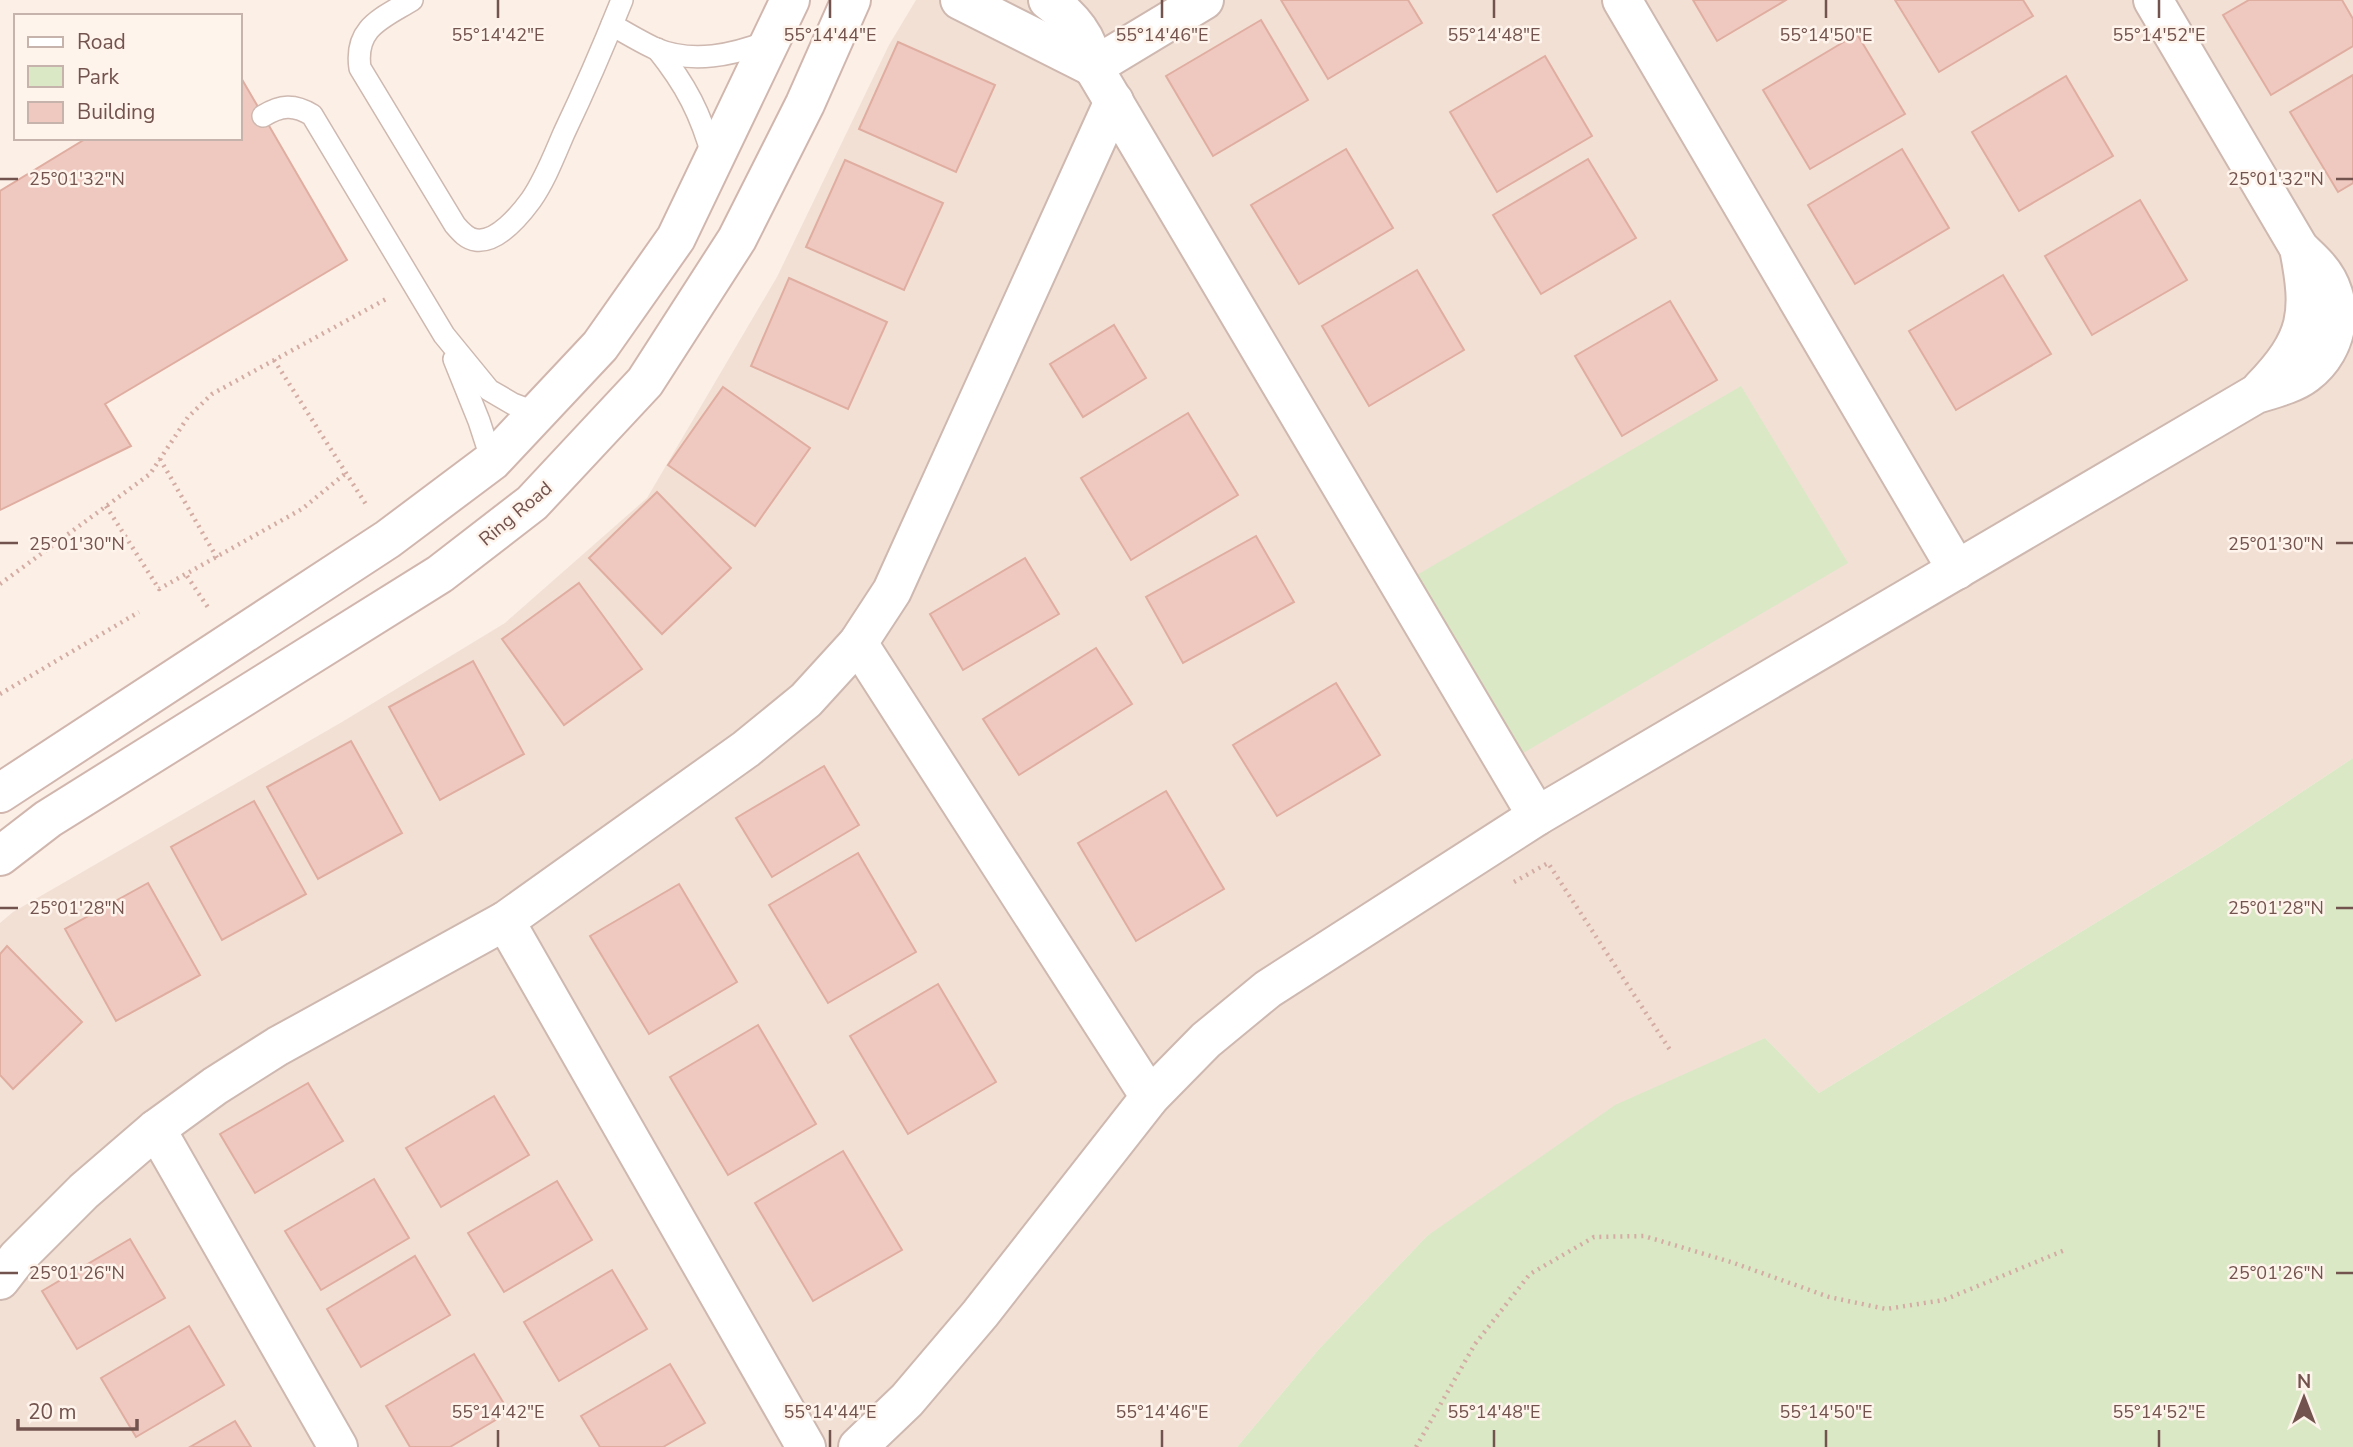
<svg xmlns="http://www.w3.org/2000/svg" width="2353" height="1447" font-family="'Nunito Sans',sans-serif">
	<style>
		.residential { fill: #f2e0d5 }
		.green { fill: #dae8c6 }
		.building { fill: #efc9c0; stroke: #e0ada1; stroke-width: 2 }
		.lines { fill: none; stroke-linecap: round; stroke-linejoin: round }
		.lane-casing { stroke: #ceb8b0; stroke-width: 24 }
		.street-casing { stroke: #ceb8b0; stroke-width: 42 }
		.secondary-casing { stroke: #d1b6ae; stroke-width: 42 }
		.path { stroke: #d4aca3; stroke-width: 4.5; stroke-dasharray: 2 5; stroke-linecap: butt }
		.lane { stroke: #fff; stroke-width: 21 }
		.street { stroke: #fff; stroke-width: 38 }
		.secondary { stroke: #fff; stroke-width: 38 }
		.ticks { fill: none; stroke: #73534d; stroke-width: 2.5 }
		.labels { text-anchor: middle; stroke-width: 5; stroke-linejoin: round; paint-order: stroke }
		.street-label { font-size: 19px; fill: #73534d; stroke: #fef4ec }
		.ticks-label { font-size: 18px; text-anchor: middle; fill: #73534d; stroke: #fef4ec; stroke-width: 5; stroke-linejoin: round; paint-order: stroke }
	</style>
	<rect width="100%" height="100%" fill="#fbefe6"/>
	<!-- residential -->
	<polygon class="residential" points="916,0 2353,0 2353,758 2216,849 1819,1093 1765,1038 1427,1236 1319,1349 1237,1447 0,1447 0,923 13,912 342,722 505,623 647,498 777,277 889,45"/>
	<!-- green -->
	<g class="green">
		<polygon points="1741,386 1848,563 1518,756 1415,576"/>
		<polygon points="2353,758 2353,1447 1237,1447 1319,1349 1427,1236 1615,1105 1765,1038 1819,1093 2216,849"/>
	</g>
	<!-- building -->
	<g class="building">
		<polygon points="1281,0 1408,0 1422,23 1328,79"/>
		<polygon points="1693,0 1786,0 1717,41"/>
		<polygon points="1895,0 2023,0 2033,16 1939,72"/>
		<polygon points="2249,0 2342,0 2353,19 2353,46 2271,95 2223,15"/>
		<polygon points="1261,20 1308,100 1213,156 1166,76"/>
		<polygon points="1857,34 1905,114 1810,169 1763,90"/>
		<polygon points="898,42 995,85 956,172 859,129"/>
		<polygon points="1545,56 1592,136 1497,192 1450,112"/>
		<polygon points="2353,75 2353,183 2338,192 2290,112"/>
		<polygon points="240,76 347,260 105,404 131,446 0,510 0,191 87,138 240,138"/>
		<polygon points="2066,76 2113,156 2019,211 1972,132"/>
		<polygon points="1346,149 1393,228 1299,284 1251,205"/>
		<polygon points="1902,149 1949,228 1855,284 1808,205"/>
		<polygon points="1588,159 1636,238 1541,294 1493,215"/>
		<polygon points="845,160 943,203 904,290 806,247"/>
		<polygon points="2140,200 2187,280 2092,335 2045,256"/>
		<polygon points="1417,270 1464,350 1369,406 1322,326"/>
		<polygon points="2003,275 2051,354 1956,410 1909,331"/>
		<polygon points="789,278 887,322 848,409 751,366"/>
		<polygon points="1670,301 1717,380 1622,436 1575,356"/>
		<polygon points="1114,325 1146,378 1083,417 1050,364"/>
		<polygon points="723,387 810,448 755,526 668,465"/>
		<polygon points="1188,413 1238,495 1131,560 1081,478"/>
		<polygon points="657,492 731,568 662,634 589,558"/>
		<polygon points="1256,536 1294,602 1183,663 1146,597"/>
		<polygon points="1025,558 1059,614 963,670 930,614"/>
		<polygon points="579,583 642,669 564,725 502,639"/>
		<polygon points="1096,648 1132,704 1019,775 983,719"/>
		<polygon points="473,661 524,754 440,800 389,707"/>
		<polygon points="1336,683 1380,755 1277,816 1233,745"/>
		<polygon points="351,741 402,833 318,879 267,787"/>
		<polygon points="824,766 859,825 772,877 736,818"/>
		<polygon points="1166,791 1224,889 1136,941 1078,843"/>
		<polygon points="254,801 306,894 222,940 171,847"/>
		<polygon points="858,853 916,952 828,1003 769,905"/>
		<polygon points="148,883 200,975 116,1021 65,929"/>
		<polygon points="679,884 737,982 649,1034 590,936"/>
		<polygon points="7,946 82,1022 13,1089 0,1075 0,954"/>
		<polygon points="938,984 996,1082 908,1134 850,1036"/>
		<polygon points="758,1025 816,1124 728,1175 670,1077"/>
		<polygon points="308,1083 343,1141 255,1193 220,1134"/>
		<polygon points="494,1096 529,1155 441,1207 406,1148"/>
		<polygon points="843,1151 902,1250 813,1301 755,1203"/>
		<polygon points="374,1179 409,1238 321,1290 285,1231"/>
		<polygon points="557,1181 592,1240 504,1292 468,1233"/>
		<polygon points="130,1239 165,1298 77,1349 42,1291"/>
		<polygon points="415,1256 450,1315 361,1367 327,1309"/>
		<polygon points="612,1270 647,1329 559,1381 524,1322"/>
		<polygon points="189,1326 224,1385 136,1437 101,1378"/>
		<polygon points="474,1354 509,1412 450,1447 410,1447 386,1406"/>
		<polygon points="670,1364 705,1423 663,1447 600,1447 581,1416"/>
		<polygon points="235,1421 251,1447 190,1447"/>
	</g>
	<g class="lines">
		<defs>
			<g id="lane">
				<path d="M412 0C383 18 354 27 360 68L455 225C461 232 467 239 476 240 497 243 520 215 531 200 545 180 554 156 564 133 585 89 604 45 622 0"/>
				<path d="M612 25C626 33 641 42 656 49 693 64 733 55 769 41"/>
				<path d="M657 49C686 85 701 114 713 158"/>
				<path d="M263 116C281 105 294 104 312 115L444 335 489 390 513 404 537 413"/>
				<polyline points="454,359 479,421 492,461"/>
			</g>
			<g id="street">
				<polyline points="960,0 1093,67"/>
				<path d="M1048 0C1072 18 1089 37 1093 67L1537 816"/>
				<polyline points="1622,0 1957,570"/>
				<polyline points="1093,67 1204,0"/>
				<path d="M2261 389C2309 339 2312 314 2299 248"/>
				<polyline points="858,643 1150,1097"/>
				<polyline points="505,921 806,1447"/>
				<polyline points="156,1129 338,1447"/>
				<polyline points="0,1280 17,1258 84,1191 156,1129 215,1086 278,1046 505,921 746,749 806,700 858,643 892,591 1114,101"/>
				<path d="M858 1447 907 1400 980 1314 1150 1097 1206 1040 1268 989 1537 816 2256 394C2272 389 2293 384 2306 374 2340 348 2347 300 2318 267 2312 260 2305 254 2299 248L2153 0"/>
			</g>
			<g id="secondary">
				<polyline points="0,793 388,539 492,461 600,346 676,238 790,0"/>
				<polyline points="0,856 48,819 440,574 532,503 645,382 737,239 805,104 851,0"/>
			</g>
		</defs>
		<!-- lane casing -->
		<use href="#lane" class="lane-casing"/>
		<!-- street casing -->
		<use href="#street" class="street-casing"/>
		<!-- secondary casing -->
		<use href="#secondary" class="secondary-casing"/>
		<!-- path -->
		<g class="path">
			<polyline points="274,360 367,506"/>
			<polyline points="160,459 217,558"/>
			<polyline points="106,506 159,589 302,509 346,473"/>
			<polyline points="187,576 209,609"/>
			<polyline points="0,584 150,474 188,417 212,394 388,298"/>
			<polyline points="0,694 139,612"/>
			<polyline points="1514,882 1548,863 1672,1053"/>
			<polyline points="1416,1447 1475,1344 1530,1274 1594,1237 1644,1236 1731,1262 1829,1297 1886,1309 1944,1300 2065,1250"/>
		</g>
		<!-- lane -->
		<use href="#lane" class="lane"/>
		<!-- street -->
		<use href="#street" class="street"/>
		<!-- secondary -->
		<use href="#secondary" class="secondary"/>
	</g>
	<!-- ticks -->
	<path class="ticks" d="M498 0V18M830 0V18M1162 0V18M1494 0V18M1826 0V18M2159 0V18M0 179H18M2336 179H2353M0 543H18M2336 543H2353M0 908H18M2336 908H2353M0 1273H18M2336 1273H2353M498 1430V1447M830 1430V1447M1162 1430V1447M1494 1430V1447M1826 1430V1447M2159 1430V1447"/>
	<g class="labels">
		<!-- street labels -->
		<g class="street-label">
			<text transform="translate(515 513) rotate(-40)" y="7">Ring Road</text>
		</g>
	</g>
	<g class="ticks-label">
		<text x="498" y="41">55°14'42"E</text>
		<text x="830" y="41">55°14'44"E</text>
		<text x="1162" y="41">55°14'46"E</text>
		<text x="1494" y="41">55°14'48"E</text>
		<text x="1826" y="41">55°14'50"E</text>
		<text x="2159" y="41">55°14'52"E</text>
		<text x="77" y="185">25°01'32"N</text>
		<text x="2276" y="185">25°01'32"N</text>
		<text x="77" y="550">25°01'30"N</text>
		<text x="2276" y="550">25°01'30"N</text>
		<text x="77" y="914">25°01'28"N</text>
		<text x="2276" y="914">25°01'28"N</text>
		<text x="77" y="1279">25°01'26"N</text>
		<text x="2276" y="1279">25°01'26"N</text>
		<text x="498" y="1418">55°14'42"E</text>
		<text x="830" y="1418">55°14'44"E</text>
		<text x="1162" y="1418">55°14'46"E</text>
		<text x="1494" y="1418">55°14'48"E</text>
		<text x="1826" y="1418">55°14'50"E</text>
		<text x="2159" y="1418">55°14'52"E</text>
	</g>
	<!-- legend -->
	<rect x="14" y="14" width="228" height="126" fill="#fef4ec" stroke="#c6b4ac" stroke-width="2"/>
	<rect x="28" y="37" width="35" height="10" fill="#ffffff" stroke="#c6b4ac" stroke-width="2"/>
	<text x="77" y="49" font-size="21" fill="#73534d">Road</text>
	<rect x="28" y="66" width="35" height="21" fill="#dae8c6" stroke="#c6b4ac" stroke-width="2"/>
	<text x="77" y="84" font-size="21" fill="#73534d">Park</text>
	<rect x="28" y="102" width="35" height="21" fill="#efc9c0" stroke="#c6b4ac" stroke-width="2"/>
	<text x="77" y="119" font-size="21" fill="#73534d">Building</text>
	<!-- north arrow -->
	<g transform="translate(2304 1398)" stroke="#fef4ec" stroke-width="5" paint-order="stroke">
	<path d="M0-5L12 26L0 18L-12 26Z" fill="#73534d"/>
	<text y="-10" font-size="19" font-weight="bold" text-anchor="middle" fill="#73534d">N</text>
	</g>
	<!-- scale -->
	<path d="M18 1419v10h119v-10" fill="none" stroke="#73534d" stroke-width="3.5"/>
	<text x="28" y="1419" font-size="21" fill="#73534d" stroke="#fef4ec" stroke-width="5" paint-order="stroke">20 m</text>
</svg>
